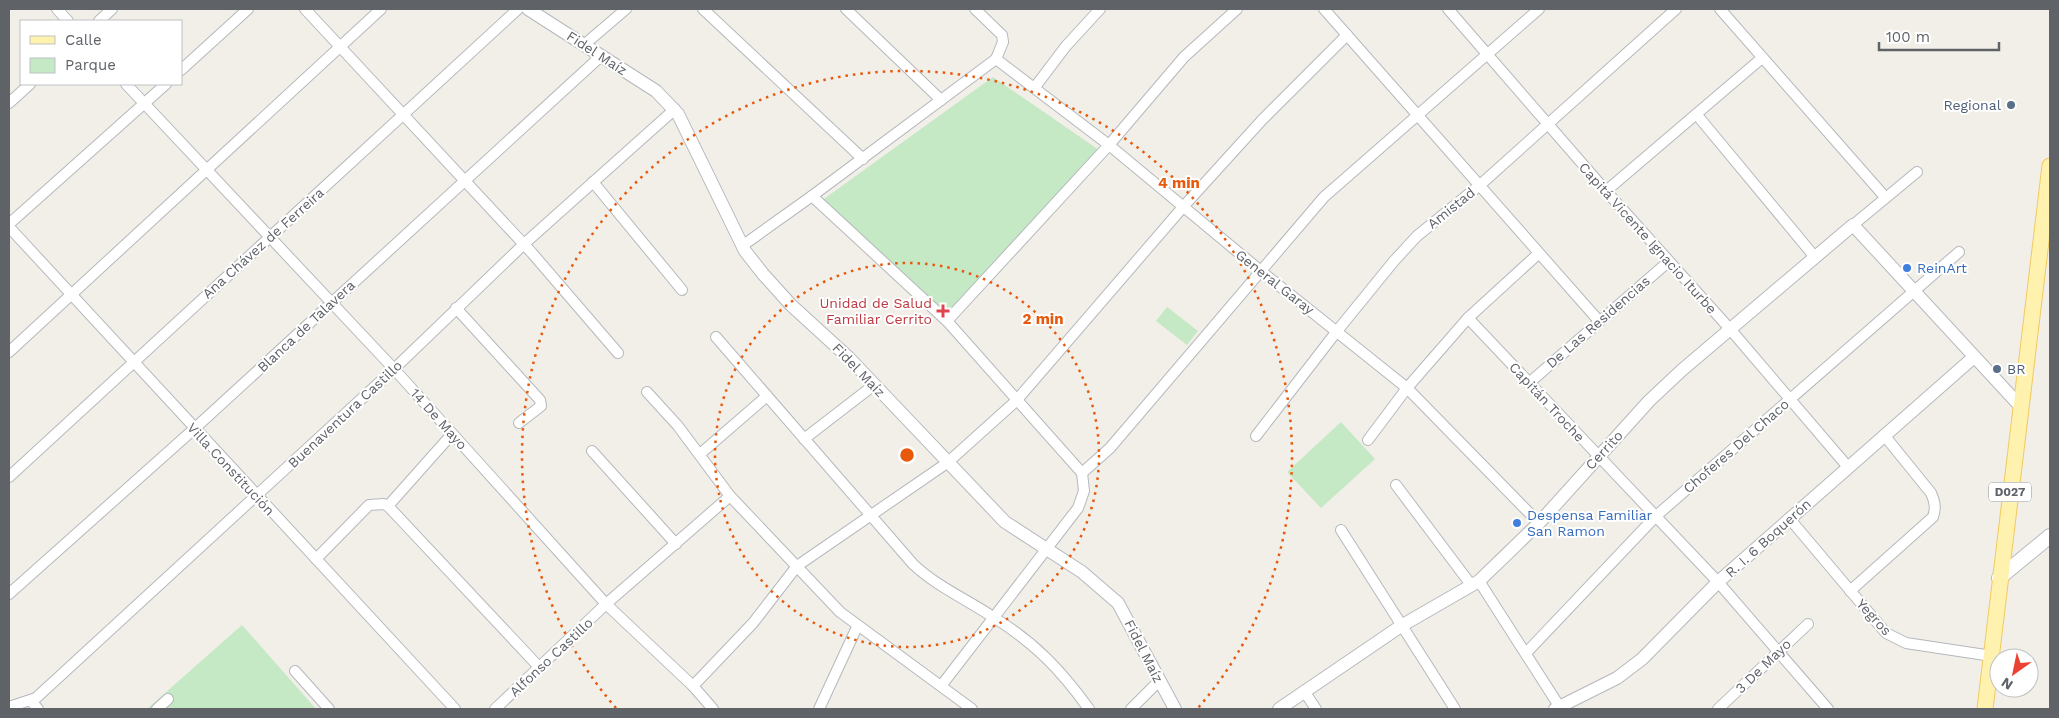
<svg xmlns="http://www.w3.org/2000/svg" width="2059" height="718" font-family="'Work Sans',sans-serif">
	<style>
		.green { fill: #c5e8c5 }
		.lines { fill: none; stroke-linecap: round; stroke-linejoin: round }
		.minor-casing { stroke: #b5b8bc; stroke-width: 12 }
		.tertiary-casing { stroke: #b5b8bc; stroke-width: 14 }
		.secondary-casing { stroke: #b6babf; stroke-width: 16 }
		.primary-casing { stroke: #f2c960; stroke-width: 17 }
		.minor { stroke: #fff; stroke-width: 10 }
		.tertiary { stroke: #fff; stroke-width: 12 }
		.secondary { stroke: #fff; stroke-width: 14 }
		.primary { stroke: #fff2af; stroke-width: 15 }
		.ring { fill: none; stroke: #e8590c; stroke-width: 2.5; stroke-dasharray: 2.5 5 }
		.service-dot { fill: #5c6f8a; stroke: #fff; stroke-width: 2 }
		.shop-dot { fill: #3f7fe0; stroke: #fff; stroke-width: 2 }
		.health-dot { fill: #e0444e; stroke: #fff; stroke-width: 2 }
		.labels { text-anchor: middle; stroke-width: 4; stroke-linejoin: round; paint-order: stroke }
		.shield { fill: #fff; stroke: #8f9295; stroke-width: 1 }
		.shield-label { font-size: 12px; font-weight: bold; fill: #5f6368 }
		.street-label { font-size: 14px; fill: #5f6368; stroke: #fff }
		.service-label { font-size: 14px; fill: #4e5e75; stroke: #fff; text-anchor: end }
		.shop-label { font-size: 14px; fill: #366cbe; stroke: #fff; text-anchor: start }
		.health-label { font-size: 14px; fill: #be3a42; stroke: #fff; text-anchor: end }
		.centre { fill: #e8590c; stroke: #fff; stroke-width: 2.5 }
		.ring-label { font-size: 15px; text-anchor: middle; font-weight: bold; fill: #e8590c; stroke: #fff; stroke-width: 4; stroke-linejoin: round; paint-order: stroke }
	</style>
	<rect width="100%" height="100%" fill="#f1efe8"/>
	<!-- green -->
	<g class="green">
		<polygon points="993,77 1099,150 946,317 821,201"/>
		<polygon points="1167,307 1198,331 1187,345 1156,321"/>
		<polygon points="1341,422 1375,459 1321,508 1287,472"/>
		<polygon points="242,625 316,709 147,709"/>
	</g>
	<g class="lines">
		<defs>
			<g id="minor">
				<polyline points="57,9 68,21"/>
				<polyline points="305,9 532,253 618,353"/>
				<polyline points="703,9 863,159"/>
				<polyline points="846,9 941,100"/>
				<polyline points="1324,9 1599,321"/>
				<polyline points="1448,9 1606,191 1730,329 1848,467"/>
				<polyline points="1720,9 1885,197"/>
				<polyline points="99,21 112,9"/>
				<polyline points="585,44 626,9"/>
				<polyline points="996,59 1109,145 1262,272 1407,388 1539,523"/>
				<polyline points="181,70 248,9"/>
				<polyline points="126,84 394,369 606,604 693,686 713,709"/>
				<polyline points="1035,87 1066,46 1100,9"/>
				<polyline points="9,103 30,84"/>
				<polyline points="1697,115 1814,256"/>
				<polyline points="593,182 682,290"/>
				<polyline points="1606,191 1762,58"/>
				<polyline points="812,196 947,321"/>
				<polyline points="9,224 166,84"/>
				<polyline points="1853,225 1917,172"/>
				<polyline points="9,227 455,709"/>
				<polyline points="742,246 812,196 996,59 1003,42 1002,35 975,9"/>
				<polyline points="456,308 540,400 541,406 519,423"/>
				<polyline points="1468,318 1718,582 1828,709"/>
				<path d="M716 337 913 564C936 586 966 599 993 617 1034 642 1061 670 1089 709"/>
				<polyline points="9,352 381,9"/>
				<polyline points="1529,383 1668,262"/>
				<polyline points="647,392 678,426 730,496 840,612 972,709"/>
				<polyline points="1256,436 1337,331 1394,261 1417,236 1480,185 1676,9"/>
				<polyline points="804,439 874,385"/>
				<polyline points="1368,440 1407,388 1468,318 1538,254"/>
				<polyline points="592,451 676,544"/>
				<polyline points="700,454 767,396"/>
				<polyline points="1082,473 1110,448 1324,197 1539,9"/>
				<polyline points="9,477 518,9"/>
				<polyline points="1396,485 1472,586"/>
				<polyline points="388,506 540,668"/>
				<polyline points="1789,518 1886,633 1906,643 1992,656"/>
				<polyline points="1341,530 1455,709"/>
				<polyline points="316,559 369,505 384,504 388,506 452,434"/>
				<polyline points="1479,581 1561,709"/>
				<path d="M1850 591 1933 517C1936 508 1935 502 1931 493L1884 435"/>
				<polyline points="9,594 194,429 601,56"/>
				<polyline points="1526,653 1656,516 1959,252"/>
				<polyline points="295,671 329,709"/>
				<polyline points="693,686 753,623 797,566 947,463 1016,401 1183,207 1262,120 1347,35"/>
				<polyline points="941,686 1078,508 1084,491 1082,473 947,321 1109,145 1184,57 1237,9"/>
				<polyline points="1304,691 1316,709"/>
				<polyline points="31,701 38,709"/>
				<polyline points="9,707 36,698 394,369 524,244 675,109"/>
				<polyline points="157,709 168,699"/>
				<polyline points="495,709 606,604 730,496"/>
				<polyline points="819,709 857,627"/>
				<polyline points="1131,709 1159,681"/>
				<polyline points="1718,709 1808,624"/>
			</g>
			<g id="tertiary">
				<polyline points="528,9 656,91 678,114 745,251 763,274 791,305 849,358 1005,522 1082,572 1118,603 1175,709"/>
				<polyline points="1279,709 1401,626 1479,581 1539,523 1649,401 1682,370 1853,225 2021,407"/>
				<polyline points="1555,709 1617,678 1642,659 1718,582 1974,357"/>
			</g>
			<polyline id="secondary" points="1999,578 2050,536"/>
			<polyline id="primary" points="1985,709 2050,166"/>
		</defs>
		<!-- minor casing -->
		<use href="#minor" class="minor-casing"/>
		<!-- tertiary casing -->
		<use href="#tertiary" class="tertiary-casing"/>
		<!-- secondary casing -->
		<use href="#secondary" class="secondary-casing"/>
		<!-- primary casing -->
		<use href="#primary" class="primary-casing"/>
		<!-- minor -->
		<use href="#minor" class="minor"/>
		<!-- tertiary -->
		<use href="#tertiary" class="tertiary"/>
		<!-- secondary -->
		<use href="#secondary" class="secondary"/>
		<!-- primary -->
		<use href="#primary" class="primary"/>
	</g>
	<!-- distance rings -->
	<g class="ring">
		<circle cx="907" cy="455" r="192"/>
		<path d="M616 708A385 385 0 1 1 1198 708"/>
	</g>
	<!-- markers -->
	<g class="service-dot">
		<circle cx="2011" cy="105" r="5"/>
		<circle cx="1997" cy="369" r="5"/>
	</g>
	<g class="shop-dot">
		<circle cx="1907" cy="268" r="5"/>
		<circle cx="1517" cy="523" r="5"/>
	</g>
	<path class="health-dot" d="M940.5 303.5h5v5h5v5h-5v5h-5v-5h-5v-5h5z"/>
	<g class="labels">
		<!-- shield labels -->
		<rect class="shield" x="1989" y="482.5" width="42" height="19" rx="4"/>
		<g class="shield-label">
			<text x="2010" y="496">D027</text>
		</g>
		<!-- street labels -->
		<g class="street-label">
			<text transform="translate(597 53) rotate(33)" y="5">Fidel Maíz</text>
			<text transform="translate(1451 208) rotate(-39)" y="5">Amistad</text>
			<text transform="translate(1648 238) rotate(48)" y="5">Capitá Vicente Ignacio Iturbe</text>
			<text transform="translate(263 243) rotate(-42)" y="5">Ana Chávez de Ferreira</text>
			<text transform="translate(1275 282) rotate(38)" y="5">General Garay</text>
			<text transform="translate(1598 322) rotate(-41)" y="5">De Las Residencias</text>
			<text transform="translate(306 326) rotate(-43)" y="5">Blanca de Talavera</text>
			<text transform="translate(859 370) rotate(46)" y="5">Fidel Maíz</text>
			<text transform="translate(1547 402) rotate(47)" y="5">Capitán Troche</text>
			<text transform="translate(345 414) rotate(-43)" y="5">Buenaventura Castillo</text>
			<text transform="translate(439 419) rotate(48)" y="5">14 De Mayo</text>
			<text transform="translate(1736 446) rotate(-41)" y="5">Choferes Del Chaco</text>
			<text transform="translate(1604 450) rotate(-47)" y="5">Cerrito</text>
			<text transform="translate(231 469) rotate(47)" y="5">Villa Constitución</text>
			<text transform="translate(1768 538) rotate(-42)" y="5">R. I. 6 Boquerón</text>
			<text transform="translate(1874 617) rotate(47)" y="5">Yegros</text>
			<text transform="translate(1144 651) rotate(63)" y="5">Fidel Maíz</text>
			<text transform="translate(551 657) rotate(-43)" y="5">Alfonso Castillo</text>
			<text transform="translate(1763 666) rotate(-44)" y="5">3 De Mayo</text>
		</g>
		<!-- service labels -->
		<g class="service-label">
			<text x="2001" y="110">Regional</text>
			<text x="2007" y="374" text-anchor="start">BR</text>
		</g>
		<!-- shop labels -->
		<g class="shop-label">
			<text x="1917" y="273">ReinArt</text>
			<text x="1527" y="520">Despensa Familiar<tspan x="1527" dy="16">San Ramon</tspan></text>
		</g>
		<!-- health labels -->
		<g class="health-label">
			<text x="932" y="308">Unidad de Salud<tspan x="932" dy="16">Familiar Cerrito</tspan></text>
		</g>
	</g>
	<circle cx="907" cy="455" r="8" class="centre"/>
	<g class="ring-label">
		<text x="1179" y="188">4 min</text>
		<text x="1043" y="324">2 min</text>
	</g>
	<!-- border -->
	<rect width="2059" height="718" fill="none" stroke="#5f6368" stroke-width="20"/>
	<!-- legend -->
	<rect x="20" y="20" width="162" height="65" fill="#ffffff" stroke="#bfc1c3"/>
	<rect x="30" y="36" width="25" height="8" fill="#fff2af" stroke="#bfc1c3"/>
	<text x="65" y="45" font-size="15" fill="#5f6368">Calle</text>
	<rect x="30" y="58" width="25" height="15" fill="#c5e8c5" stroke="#bfc1c3"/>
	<text x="65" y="70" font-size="15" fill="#5f6368">Parque</text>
	<!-- north arrow -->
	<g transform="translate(2014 673) rotate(213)"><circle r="24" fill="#ffffff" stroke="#bfc1c3"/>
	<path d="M0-4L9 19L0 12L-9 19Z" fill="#ea4335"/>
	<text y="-8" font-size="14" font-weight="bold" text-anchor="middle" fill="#5f6368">N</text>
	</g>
	<!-- scale -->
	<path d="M1879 42v8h120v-8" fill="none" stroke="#5f6368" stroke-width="2.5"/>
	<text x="1886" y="42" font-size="15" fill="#5f6368" stroke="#ffffff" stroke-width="4" paint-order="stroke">100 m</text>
</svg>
